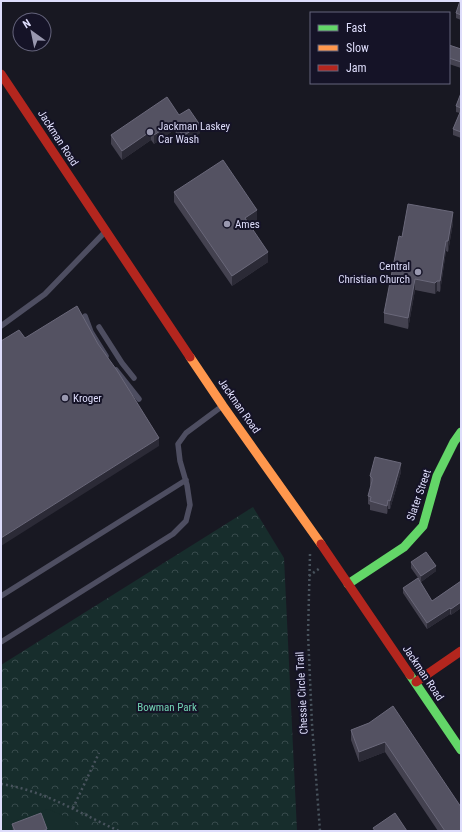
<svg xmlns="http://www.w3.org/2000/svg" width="462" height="832" font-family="'Roboto Condensed',sans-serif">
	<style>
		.park { fill: url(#park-crowns) }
		.pitch { fill: #172d2c }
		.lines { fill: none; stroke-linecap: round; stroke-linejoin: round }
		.path { stroke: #48535d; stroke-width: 2.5; stroke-dasharray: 2 3; stroke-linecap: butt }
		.lane { stroke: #4e4e61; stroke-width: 5.5 }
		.fast { stroke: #63d668; stroke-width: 9 }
		.slow { stroke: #ff974d; stroke-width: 9 }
		.jam { stroke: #b3261e; stroke-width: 9 }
		.wall { fill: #444250 }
		.shaded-wall { fill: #2b2a36 }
		.building { fill: #545262; stroke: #6a687a }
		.poi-dot { fill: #9998af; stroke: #151327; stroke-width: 1.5 }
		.labels { text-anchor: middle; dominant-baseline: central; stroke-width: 4; stroke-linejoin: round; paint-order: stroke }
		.poi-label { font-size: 11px; fill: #deddfb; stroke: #151327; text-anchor: start }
		.street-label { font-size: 11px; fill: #deddfb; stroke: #151327 }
		.park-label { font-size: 11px; fill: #72d2b3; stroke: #151327 }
	</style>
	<defs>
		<pattern id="park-crowns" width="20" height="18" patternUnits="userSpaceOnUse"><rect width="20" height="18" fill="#172d2c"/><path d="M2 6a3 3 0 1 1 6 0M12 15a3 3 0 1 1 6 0" fill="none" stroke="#384b4c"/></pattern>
	</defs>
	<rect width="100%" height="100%" fill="#181822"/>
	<path class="park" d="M 253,507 L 284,558 L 297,831 L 1,831 L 1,665 Z"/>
	<path class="pitch" d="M 48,809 L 75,821 L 76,831 L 8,831 L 12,822 Z"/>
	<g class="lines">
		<path class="path" d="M 310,554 L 308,634 L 312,724 L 320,831
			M 309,576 L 320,568
			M 1,784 C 43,790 81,814 119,831
			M 73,808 L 99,753"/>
		<path class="lane" d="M 85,316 L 91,332 L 106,356
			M 1,326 L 45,294 L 104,233
			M 99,327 L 122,363 L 134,378
			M 116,370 L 139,399
			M 1,596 L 186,480
			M 1,642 L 173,534 L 186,521 L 190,505 L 187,485 L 180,461 L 178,444 L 186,433 L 221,407"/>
		<path class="fast" d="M 348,584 L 404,547 L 423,526 L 437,476 L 454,442 L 461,432
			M 410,675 L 461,750"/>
		<path class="slow" d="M 190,357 L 223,406 L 321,544"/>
		<path class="jam" d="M 1,74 L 190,357
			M 321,544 L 410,675
			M 416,682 L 461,651"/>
	</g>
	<path class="wall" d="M 461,1 L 461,20 L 456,18 L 456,13 Z
		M 449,45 L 461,49 L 461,68 L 449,64 Z
		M 461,93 L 461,138 L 453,135 L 453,129 L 460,113 L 456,112 L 456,106 Z
		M 179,115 L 200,133 L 183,144 L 174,130 L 154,144 L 151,140 L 122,160 L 111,144 L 111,135 Z
		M 174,192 L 257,220 L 250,225 L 268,262 L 232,286 L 174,202 Z
		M 453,223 L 448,252 L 446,251 L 440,292 L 437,291 L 435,294 L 415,290 L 408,329 L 384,323 L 384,313 Z
		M 401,472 L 390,509 L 388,509 L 387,514 L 370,510 L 370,505 L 368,504 L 368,496 L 371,485 L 370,485 L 370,476 Z
		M 411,562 L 436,571 L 421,582 L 411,568 Z
		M 461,581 L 461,608 L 451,615 L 450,614 L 427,629 L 403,593 L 403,588 L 432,601 Z
		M 369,723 L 461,831 L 438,831 L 385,752 L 359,762 L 351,740 L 351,730 Z
		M 12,824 L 47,831 L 13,831 Z"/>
	<path class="shaded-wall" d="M 174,122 L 174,130 L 154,144 L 154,135 Z
		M 200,125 L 200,133 L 183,144 L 183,136 Z
		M 151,131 L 151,140 L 122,160 L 122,151 Z
		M 257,210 L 257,220 L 245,227 L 245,218 Z
		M 453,212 L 453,223 L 448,252 L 448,241 Z
		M 446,241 L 446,251 L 440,292 L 440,281 Z
		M 268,252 L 268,262 L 232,286 L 232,276 Z
		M 415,279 L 415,290 L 408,329 L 408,318 Z
		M 437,281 L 437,291 L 435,294 L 435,283 Z
		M 159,438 L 159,446 L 1,546 L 1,538 Z
		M 401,463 L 401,472 L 390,509 L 390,501 Z
		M 388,500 L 388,509 L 387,514 L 387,506 Z
		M 436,566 L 436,571 L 421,582 L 421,576 Z
		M 461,602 L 461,608 L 451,615 L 451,609 Z
		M 450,608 L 450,614 L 427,629 L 427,623 Z
		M 385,742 L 385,752 L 359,762 L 359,752 Z"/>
	<path class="building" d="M 460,1 L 461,1 L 461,15 L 456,13 Z
		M 449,45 L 461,49 L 461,62 L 449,58 Z
		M 461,93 L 461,108 L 456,106 Z
		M 167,97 L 179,115 L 189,109 L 200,125 L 183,136 L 174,122 L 154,135 L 151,131 L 122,151 L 111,135 Z
		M 461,110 L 461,132 L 453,129 Z
		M 223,160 L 257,210 L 245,218 L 268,252 L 232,276 L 174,192 Z
		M 408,204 L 453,212 L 448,241 L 446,241 L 440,281 L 437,281 L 435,283 L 415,279 L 408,318 L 384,313 L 399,236 L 402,237 Z
		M 77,306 L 98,344 L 116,369 L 159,438 L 1,538 L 1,341 L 19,330 L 25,338 Z
		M 375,457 L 401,463 L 390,501 L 388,500 L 387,506 L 370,501 L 371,497 L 368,496 L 372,481 L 372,478 L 370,476 Z
		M 426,552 L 436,566 L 421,576 L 411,562 Z
		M 418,578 L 432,601 L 461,581 L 461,602 L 451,609 L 450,608 L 427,623 L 403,588 Z
		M 393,706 L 461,807 L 461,831 L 445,831 L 385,742 L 359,752 L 351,730 L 369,723 Z
		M 41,813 L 47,829 L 43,831 L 15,831 L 12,824 Z
		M 395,813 L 407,831 L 375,831 L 373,828 Z"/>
	<g class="poi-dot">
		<circle cx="150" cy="132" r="4"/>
		<circle cx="227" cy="224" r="4"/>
		<circle cx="418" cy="272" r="4"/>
		<circle cx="65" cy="398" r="4"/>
	</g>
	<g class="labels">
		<g class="poi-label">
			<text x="158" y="126">Jackman Laskey<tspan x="158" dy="13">Car Wash</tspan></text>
			<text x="235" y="224">Ames</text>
			<text x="410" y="266" text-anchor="end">Central<tspan x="410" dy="13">Christian Church</tspan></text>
			<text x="73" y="398">Kroger</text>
		</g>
		<g class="street-label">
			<text transform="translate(58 138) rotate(57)">Jackman Road</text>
			<text transform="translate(239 406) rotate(55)">Jackman Road</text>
			<text transform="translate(419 495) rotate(-71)">Slater Street</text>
			<text transform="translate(423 673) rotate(56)">Jackman Road</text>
			<text transform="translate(302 693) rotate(-93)">Chessie Circle Trail</text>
		</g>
		<g class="park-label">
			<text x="167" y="707">Bowman Park</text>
		</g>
	</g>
	<rect width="462" height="832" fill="none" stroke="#deddfb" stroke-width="4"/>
	<rect x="310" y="12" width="140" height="72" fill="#151327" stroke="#65647c"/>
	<rect x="318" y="25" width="20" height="6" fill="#63d668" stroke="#65647c"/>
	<text x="346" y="32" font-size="12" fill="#deddfb">Fast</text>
	<rect x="318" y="45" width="20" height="6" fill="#ff974d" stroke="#65647c"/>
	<text x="346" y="52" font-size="12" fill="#deddfb">Slow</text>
	<rect x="318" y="65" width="20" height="6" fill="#b3261e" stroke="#65647c"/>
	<text x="346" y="72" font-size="12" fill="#deddfb">Jam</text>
	<g transform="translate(32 32) rotate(327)"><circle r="19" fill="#151327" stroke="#65647c"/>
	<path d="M0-3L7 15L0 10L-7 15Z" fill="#9998af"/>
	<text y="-6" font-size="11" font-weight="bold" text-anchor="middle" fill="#deddfb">N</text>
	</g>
</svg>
